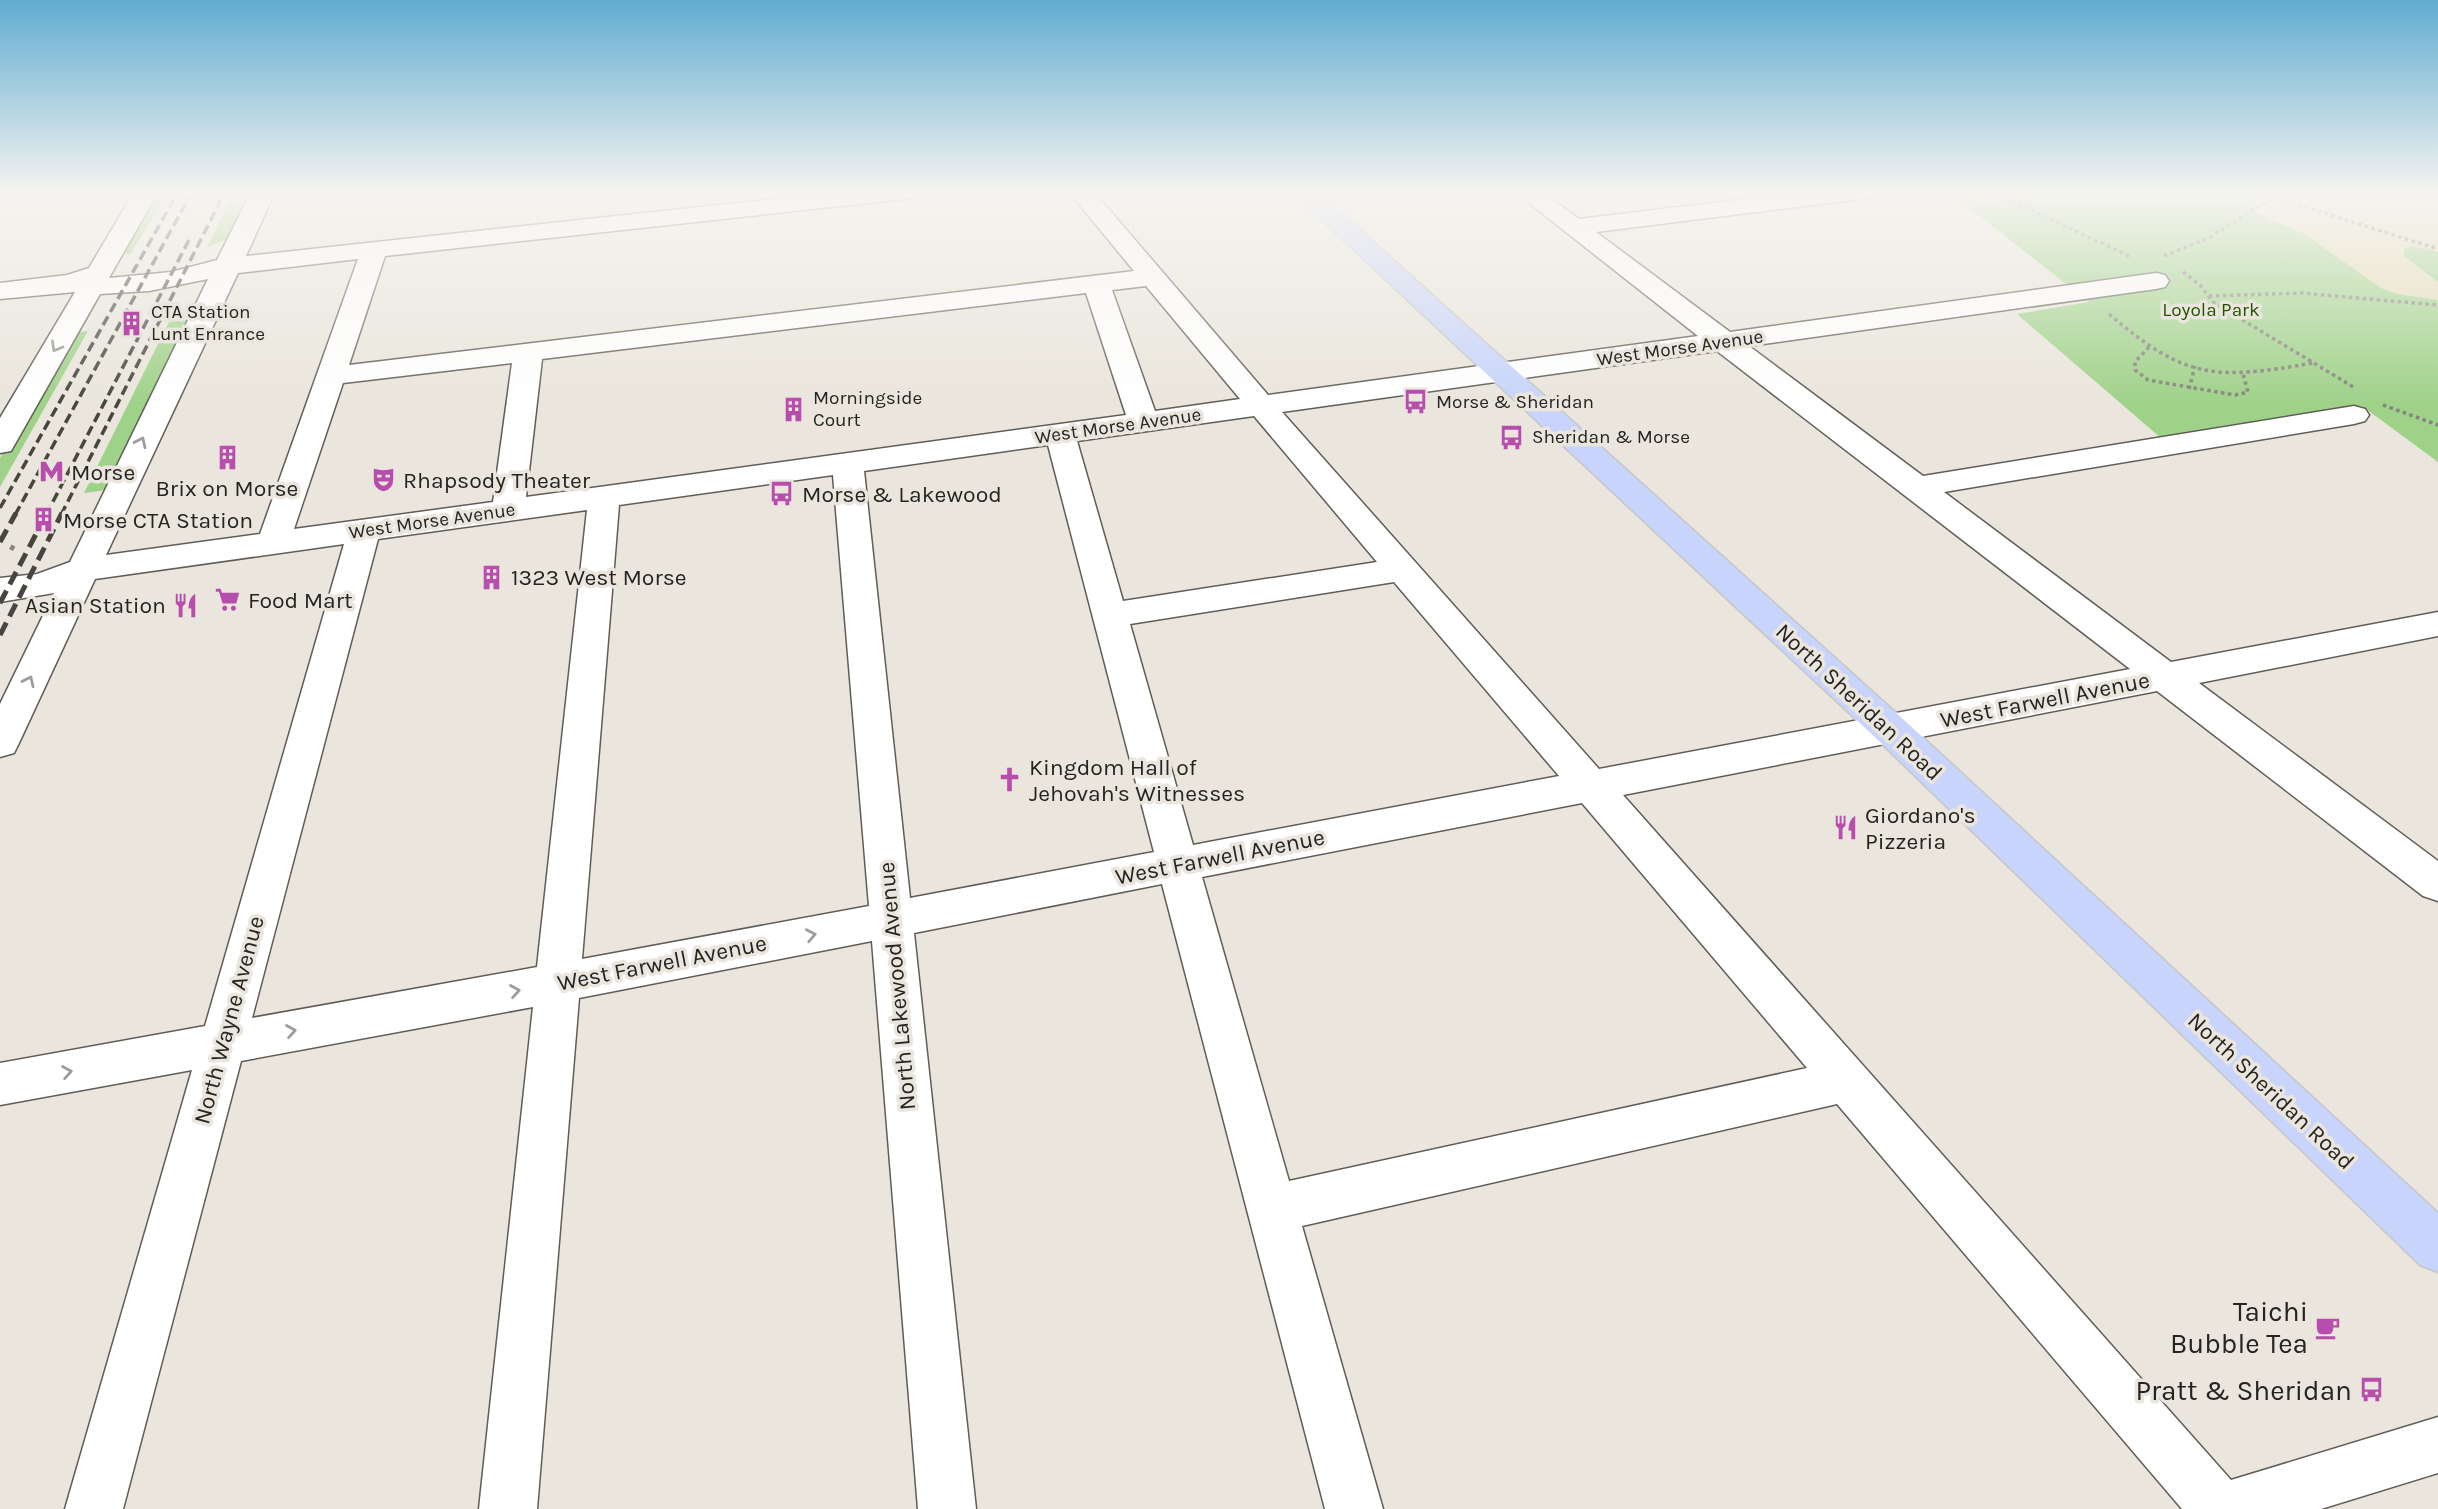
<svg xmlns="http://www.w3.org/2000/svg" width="2438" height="1509" font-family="Karla,sans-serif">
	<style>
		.green { fill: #9fd289 }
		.sand { fill: #e6ddb8 }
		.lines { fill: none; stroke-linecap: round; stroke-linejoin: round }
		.minor-casing { stroke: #615d56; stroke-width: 3 }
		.major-casing { stroke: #c6c6c5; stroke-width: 3 }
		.path-far1 { stroke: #86847d; stroke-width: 3.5; stroke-dasharray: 3.5 3.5; stroke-linecap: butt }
		.path { stroke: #86847d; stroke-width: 4.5; stroke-dasharray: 5 5; stroke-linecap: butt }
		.minor { fill: #fff; fill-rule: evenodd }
		.major { fill: #c8d4fb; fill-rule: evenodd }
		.rail-far1 { stroke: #474540; stroke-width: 3.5; stroke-dasharray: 10 5; stroke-linecap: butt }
		.rail { stroke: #474540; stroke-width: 5; stroke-dasharray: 14 7; stroke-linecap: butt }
		.oneway { stroke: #9d9c9b }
		.labels { text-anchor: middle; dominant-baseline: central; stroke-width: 7; stroke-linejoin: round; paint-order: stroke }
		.far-park-label { font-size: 19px; fill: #245400; stroke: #eae6dd }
		.far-poi-label { font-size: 19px; fill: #252420; stroke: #eae6dd; text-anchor: start }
		.far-street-label { font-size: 19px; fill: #252420; stroke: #eae6dd }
		.poi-label { font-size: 23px; fill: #252420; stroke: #eae6dd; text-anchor: start }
		.street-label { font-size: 23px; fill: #252420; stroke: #eae6dd }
		.near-poi-label { font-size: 28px; fill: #252420; stroke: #eae6dd; text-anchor: end }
	</style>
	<rect width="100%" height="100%" fill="#eae6dd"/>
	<path class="green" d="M 154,192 L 169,192 L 130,255 L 119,251 Z
		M 235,192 L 252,192 L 229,239 L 207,247 Z
		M 1949,192 L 2438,192 L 2438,462 L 2362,406 L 2161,438 L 2017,314 L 2089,302 Z
		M 187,320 L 107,490 L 84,493 L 169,322 Z
		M 88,331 L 0,487 L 0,458 L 73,333 Z"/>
	<path class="sand" d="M 2245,192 L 2438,192 L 2438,252 L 2411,246 L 2404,249 L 2404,256 L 2438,282 L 2438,300 L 2397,294 L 2381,288 L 2304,234 L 2250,210 L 2257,203 L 2254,196 Z"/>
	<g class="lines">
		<defs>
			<path id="minor" d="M 134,192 L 158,192 L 109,278 L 171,272 L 217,260 L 251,192 L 275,192 L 246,256 L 839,192 L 916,192 L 913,197 L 904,199 L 385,256 L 349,365 L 1134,271 L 1069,192 L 1094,192 L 1268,395 L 1698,336 L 1515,192 L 1542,192 L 1579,219 L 1803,192 L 1873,192 L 1870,197 L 1861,199 L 1596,232 L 1730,332 L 2156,273 L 2165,275 L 2169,281 L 2165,287 L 2156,289 L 1749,346 L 1923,476 L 2354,406 L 2365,409 L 2369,415 L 2365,421 L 2354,424 L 1944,492 L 2171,662 L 2438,612 L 2438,636 L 2199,683 L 2438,861 L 2438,901 L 2423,896 L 2157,691 L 1623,795 L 2231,1480 L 2438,1417 L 2438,1473 L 2321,1509 L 2182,1509 L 1837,1104 L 1302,1226 L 1383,1509 L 1325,1509 L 1162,884 L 914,933 L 976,1509 L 918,1509 L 872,941 L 579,998 L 537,1509 L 479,1509 L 533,1007 L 241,1061 L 123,1509 L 65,1509 L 192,1070 L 0,1105 L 0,1063 L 205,1026 L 344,544 L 95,579 L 19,743 L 14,753 L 0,757 L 0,704 L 54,593 L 0,602 L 0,578 L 37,574 L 70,562 L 208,279 L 149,291 L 100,294 L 15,444 L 11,451 L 0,453 L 0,418 L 75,292 L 0,299 L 0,283 L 67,275 L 89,268 ZM 358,259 L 260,534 L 106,555 L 238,273 ZM 1146,286 L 1240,399 L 1155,411 L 1112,290 ZM 1086,293 L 1126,415 L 526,497 L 542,359 ZM 1717,351 L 2130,669 L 1599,769 L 1282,412 ZM 512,363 L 493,502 L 294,529 L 343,383 ZM 1254,416 L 1377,562 L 1123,601 L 1077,441 ZM 1048,445 L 1154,852 L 910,898 L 864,471 ZM 833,475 L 869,906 L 582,959 L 619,505 ZM 587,510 L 537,967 L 252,1018 L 378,539 ZM 1394,582 L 1559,776 L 1193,845 L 1130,624 ZM 1582,803 L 1807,1068 L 1289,1181 L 1202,877 Z"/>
			<path id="major" d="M 1292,192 L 1318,192 L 1904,720 L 2438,1213 L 2438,1272 L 2420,1265 L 1878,740 Z"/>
		</defs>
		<use href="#minor" class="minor-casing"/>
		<use href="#major" class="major-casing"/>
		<path class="path-far1" d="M 1993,192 L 2131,257
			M 2258,192 L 2438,249
			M 2164,256 L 2208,238 L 2273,198
			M 2183,272 L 2200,285 L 2213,302 L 2355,388
			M 2209,296 L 2301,293 L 2438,305
			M 2109,314 C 2186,380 2215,380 2313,363
			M 134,320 L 140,308
			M 2149,347 L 2135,362 L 2135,370 L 2148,380 L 2235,395 L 2248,392 L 2243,374
			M 2189,389 L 2195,366
			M 2383,405 L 2438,425"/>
		<path class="path" d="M 11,550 L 15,543"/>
		<use href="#minor" class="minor"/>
		<use href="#major" class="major"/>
		<path class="rail-far1" d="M 0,508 L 178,192
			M 15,515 L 192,192
			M 46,515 L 190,238
			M 61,515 L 225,192"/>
		<path class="rail" d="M 0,542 L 16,513
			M 0,603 L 47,513
			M 0,635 L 62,513"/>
	</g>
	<defs><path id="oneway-chevron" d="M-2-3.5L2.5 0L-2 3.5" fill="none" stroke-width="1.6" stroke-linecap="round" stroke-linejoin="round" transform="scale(1.75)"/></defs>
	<g class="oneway">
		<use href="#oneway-chevron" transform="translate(56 347) rotate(120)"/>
		<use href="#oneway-chevron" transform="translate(141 442) rotate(-65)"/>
		<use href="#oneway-chevron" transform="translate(29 681) rotate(-65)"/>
		<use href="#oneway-chevron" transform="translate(811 935) rotate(-11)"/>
		<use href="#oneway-chevron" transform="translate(515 991) rotate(-10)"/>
		<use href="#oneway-chevron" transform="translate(291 1031) rotate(-10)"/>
		<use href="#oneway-chevron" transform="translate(67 1072) rotate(-10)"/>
	</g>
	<linearGradient id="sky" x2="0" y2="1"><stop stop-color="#61acd1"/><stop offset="0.48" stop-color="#f6f4f0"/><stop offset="1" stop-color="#f6f4f0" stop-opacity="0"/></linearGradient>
	<rect width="2438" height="403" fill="url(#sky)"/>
	<defs>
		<symbol id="building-bare" viewBox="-9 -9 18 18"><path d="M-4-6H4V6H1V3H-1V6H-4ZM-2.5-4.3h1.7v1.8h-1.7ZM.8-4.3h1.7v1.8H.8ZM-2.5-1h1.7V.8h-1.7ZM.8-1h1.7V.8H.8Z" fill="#b84dad" stroke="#eae6dd" stroke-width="2.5" paint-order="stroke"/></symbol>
		<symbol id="bus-bare" viewBox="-9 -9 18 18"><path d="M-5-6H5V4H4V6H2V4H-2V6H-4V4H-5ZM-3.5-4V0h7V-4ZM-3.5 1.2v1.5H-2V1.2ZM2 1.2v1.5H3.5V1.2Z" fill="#b84dad" stroke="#eae6dd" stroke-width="2.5" paint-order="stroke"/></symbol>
		<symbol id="metro-bare" viewBox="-9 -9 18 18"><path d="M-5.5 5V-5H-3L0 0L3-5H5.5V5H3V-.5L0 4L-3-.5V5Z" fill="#b84dad" stroke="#eae6dd" stroke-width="2.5" paint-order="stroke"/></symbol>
		<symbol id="theatre-bare" viewBox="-9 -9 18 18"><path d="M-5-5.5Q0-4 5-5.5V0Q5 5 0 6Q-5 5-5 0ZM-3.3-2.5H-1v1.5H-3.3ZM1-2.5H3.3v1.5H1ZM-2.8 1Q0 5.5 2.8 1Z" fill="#b84dad" stroke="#eae6dd" stroke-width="2.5" paint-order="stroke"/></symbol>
		<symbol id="supermarket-bare" viewBox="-9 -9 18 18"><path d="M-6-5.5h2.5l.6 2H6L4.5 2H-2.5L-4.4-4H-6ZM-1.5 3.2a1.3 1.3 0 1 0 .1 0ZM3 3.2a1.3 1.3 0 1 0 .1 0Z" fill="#b84dad" stroke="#eae6dd" stroke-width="2.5" paint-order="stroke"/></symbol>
		<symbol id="restaurant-bare" viewBox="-9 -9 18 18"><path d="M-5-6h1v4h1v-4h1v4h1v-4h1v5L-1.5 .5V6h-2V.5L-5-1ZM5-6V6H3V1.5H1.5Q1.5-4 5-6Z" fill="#b84dad" stroke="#eae6dd" stroke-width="2.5" paint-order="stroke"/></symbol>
		<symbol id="church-bare" viewBox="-9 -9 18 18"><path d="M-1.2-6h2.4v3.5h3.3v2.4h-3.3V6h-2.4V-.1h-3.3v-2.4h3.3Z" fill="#b84dad" stroke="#eae6dd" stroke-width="2.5" paint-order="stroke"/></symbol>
		<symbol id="cafe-bare" viewBox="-9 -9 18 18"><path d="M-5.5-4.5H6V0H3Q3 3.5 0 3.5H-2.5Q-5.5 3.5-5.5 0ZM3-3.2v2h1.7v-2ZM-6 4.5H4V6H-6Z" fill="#b84dad" stroke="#eae6dd" stroke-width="2.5" paint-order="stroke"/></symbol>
	</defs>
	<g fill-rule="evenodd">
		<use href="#building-bare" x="114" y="306" width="35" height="35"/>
		<use href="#bus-bare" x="1398" y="384" width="35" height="35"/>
		<use href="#building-bare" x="776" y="392" width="35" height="35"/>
		<use href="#bus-bare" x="1494" y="420" width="35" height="35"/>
		<use href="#building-bare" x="210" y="440" width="35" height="35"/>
		<use href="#metro-bare" x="34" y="454" width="35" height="35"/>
		<use href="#theatre-bare" x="366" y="462" width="35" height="35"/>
		<use href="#bus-bare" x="764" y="476" width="35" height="35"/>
		<use href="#building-bare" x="26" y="502" width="35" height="35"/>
		<use href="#building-bare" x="474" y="560" width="35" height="35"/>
		<use href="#supermarket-bare" x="210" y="582" width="35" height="35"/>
		<use href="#restaurant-bare" x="168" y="588" width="35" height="35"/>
		<use href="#church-bare" x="992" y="762" width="35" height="35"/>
		<use href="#restaurant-bare" x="1828" y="810" width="35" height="35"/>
		<use href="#cafe-bare" x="2310" y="1310" width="35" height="35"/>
		<use href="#bus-bare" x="2354" y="1372" width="35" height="35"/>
	</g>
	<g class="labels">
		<g class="far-park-label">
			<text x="2211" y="310">Loyola Park</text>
		</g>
		<g class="far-poi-label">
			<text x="151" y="312">CTA Station<tspan x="151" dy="22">Lunt Enrance</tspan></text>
			<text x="813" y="398">Morningside<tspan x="813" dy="22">Court</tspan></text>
			<text x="1436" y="402">Morse &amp; Sheridan</text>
			<text x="1532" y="437">Sheridan &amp; Morse</text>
		</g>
		<g class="far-street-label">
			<text transform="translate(1680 348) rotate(-8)">West Morse Avenue</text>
			<text transform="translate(1118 426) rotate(-8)">West Morse Avenue</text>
			<text transform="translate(432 521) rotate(-8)">West Morse Avenue</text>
		</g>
		<g class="poi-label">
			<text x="71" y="472">Morse</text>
			<text x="403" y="480">Rhapsody Theater</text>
			<text x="227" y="488" text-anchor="middle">Brix on Morse</text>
			<text x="802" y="494">Morse &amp; Lakewood</text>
			<text x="63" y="520">Morse CTA Station</text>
			<text x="511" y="577">1323 West Morse</text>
			<text x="248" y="600">Food Mart</text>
			<text x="166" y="605" text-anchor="end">Asian Station</text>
			<text x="1029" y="767">Kingdom Hall of<tspan x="1029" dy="26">Jehovah's Witnesses</tspan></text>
			<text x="1865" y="815">Giordano's<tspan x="1865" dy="26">Pizzeria</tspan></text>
		</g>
		<g class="street-label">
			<text transform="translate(2045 700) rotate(-11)">West Farwell Avenue</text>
			<text transform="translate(1859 702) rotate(43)">North Sheridan Road</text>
			<text transform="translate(1220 857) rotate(-11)">West Farwell Avenue</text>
			<text transform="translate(662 963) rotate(-11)">West Farwell Avenue</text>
			<text transform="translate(897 986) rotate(-95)">North Lakewood Avenue</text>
			<text transform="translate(229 1020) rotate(-75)">North Wayne Avenue</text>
			<text transform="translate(2271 1091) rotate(43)">North Sheridan Road</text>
		</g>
		<g class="near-poi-label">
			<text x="2308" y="1311">Taichi<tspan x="2308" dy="32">Bubble Tea</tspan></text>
			<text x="2352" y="1390">Pratt &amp; Sheridan</text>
		</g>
	</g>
</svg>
